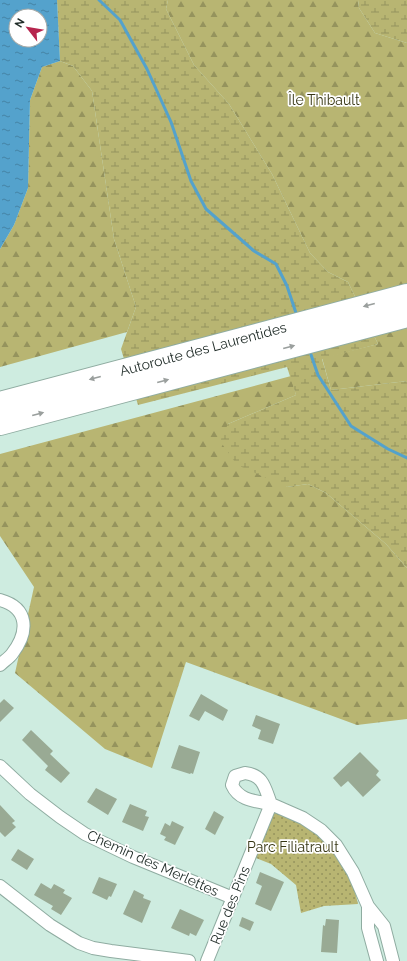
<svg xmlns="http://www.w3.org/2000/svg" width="407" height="961" font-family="Raleway,sans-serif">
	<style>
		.forest { fill: url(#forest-firs) }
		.wetland { fill: url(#wetland-marsh) }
		.park { fill: url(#park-dots) }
		.water { fill: url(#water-ripples); fill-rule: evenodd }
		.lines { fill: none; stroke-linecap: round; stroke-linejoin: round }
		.stream { stroke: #54a2cc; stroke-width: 3 }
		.building { fill: #99aa94 }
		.minor-casing { stroke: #8faca1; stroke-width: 14 }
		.motorway-casing { stroke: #8faca1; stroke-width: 24 }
		.minor { stroke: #fff; stroke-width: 12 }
		.motorway { stroke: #fff; stroke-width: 22 }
		.oneway { fill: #9a9f9d }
		.labels { text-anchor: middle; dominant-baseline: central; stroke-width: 3.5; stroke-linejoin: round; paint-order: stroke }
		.park-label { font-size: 14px; fill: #373614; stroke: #fff }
		.street-label { font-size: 14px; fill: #1e2a26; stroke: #fff }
	</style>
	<defs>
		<pattern id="forest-firs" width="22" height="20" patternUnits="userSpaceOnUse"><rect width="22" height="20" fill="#b8b572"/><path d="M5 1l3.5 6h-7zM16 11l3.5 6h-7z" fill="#95935d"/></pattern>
		<pattern id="wetland-marsh" width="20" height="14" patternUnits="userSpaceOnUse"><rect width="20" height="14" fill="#b8b572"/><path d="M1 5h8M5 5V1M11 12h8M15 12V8" fill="none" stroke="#95935d"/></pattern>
		<pattern id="park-dots" width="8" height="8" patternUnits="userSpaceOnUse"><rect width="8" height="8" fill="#b8b572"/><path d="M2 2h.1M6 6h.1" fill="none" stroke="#95935d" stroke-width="1.8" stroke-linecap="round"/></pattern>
		<pattern id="water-ripples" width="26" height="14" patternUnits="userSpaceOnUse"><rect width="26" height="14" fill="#54a2cc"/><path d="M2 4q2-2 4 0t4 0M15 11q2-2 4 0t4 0" fill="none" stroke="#4584a5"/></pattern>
	</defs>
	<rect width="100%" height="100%" fill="#ceece0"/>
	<path class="forest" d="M 168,0 L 358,0 L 359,8 L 375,33 L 407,43 L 407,381 L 331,390 L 322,358 L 378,344 L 348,282 L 328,272 L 310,253 L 272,174 L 229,104 L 194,65 L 166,9 Z
		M 60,61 L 73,66 L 92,91 L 114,239 L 136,307 L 127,332 L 0,367 L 0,249 L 14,225 L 28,188 L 30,100 L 42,67 Z
		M 291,376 L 296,395 L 228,424 L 287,487 L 308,484 L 326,493 L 386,544 L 407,568 L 407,719 L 357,725 L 186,662 L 152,768 L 105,749 L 15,673 L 34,587 L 0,536 L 0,454 Z"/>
	<path class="wetland" d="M 57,0 L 168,0 L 166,9 L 194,65 L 229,104 L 272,174 L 310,253 L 328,272 L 348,282 L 378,344 L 322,359 L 331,390 L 407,381 L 407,568 L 386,544 L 326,493 L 308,484 L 287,487 L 237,465 L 220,441 L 228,424 L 296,395 L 287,367 L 138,405 L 121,349 L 136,307 L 114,239 L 92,91 L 73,66 L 60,61 Z
		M 358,0 L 407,0 L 407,43 L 375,33 L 359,8 Z"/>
	<path class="park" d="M 272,806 L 310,826 L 350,871 L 358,904 L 324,906 L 301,913 L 296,885 L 271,864 L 256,858 Z"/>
	<path class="water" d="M 0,0 L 57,0 L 60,61 L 42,67 L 30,100 L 28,188 L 14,225 L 0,249 ZM 16,16 L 40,16 L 40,40 L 16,40 Z"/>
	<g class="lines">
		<path class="stream" d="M 99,0 L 120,20 L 147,69 L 171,122 L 191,181 L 206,209 L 254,251 L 276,264 L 287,286 L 297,316
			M 309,349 L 318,375 L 351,426 L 388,449 L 407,458"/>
	</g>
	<path class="building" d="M 201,694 L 228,710 L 223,721 L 205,711 L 199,721 L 189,716 Z
		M 4,699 L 14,708 L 0,722 L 0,703 Z
		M 256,715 L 280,724 L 273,744 L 258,739 L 261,730 L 252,726 Z
		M 31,730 L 53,751 L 50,754 L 70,773 L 61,783 L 45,770 L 48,766 L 22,740 Z
		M 179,745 L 200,752 L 193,774 L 191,773 L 190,774 L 171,768 Z
		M 360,752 L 379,771 L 376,775 L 381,780 L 363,797 L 348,781 L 341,787 L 333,778 Z
		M 96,788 L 117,799 L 108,815 L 87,802 Z
		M 130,804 L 147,811 L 145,816 L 149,817 L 143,831 L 122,822 Z
		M 0,805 L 15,821 L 12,823 L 16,827 L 5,837 L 0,832 Z
		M 214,811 L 224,817 L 215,835 L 205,829 Z
		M 172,821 L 184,827 L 175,845 L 164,840 L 166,837 L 160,834 L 165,823 L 170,826 Z
		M 18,849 L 34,859 L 27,870 L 11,860 Z
		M 260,872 L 284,882 L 271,911 L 255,904 L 262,886 L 256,883 Z
		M 99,877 L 117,884 L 111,897 L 109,896 L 107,900 L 92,893 Z
		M 41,883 L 51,889 L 54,884 L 65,890 L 63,893 L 72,898 L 61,915 L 51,909 L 53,906 L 34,895 Z
		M 134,890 L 144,895 L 143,898 L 151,901 L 142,923 L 123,914 Z
		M 180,909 L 204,920 L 196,936 L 190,933 L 189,936 L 171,928 Z
		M 242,917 L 254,922 L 250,931 L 239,926 Z
		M 326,919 L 339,920 L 337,953 L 321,952 L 323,925 L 325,926 Z"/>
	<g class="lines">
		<defs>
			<path id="minor" d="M 0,600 C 29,608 29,632 12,654 C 9,658 4,661 0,665
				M 0,766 L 30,794 L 60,817 L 85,834 L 133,857 L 233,898
				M 245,773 C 264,775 265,789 271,804 C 256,801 239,801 232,785 L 235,776 Z
				M 0,886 L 50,925 L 79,943 L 93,948 L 111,951 L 189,961
				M 368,906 L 368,928 L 377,961
				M 207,961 L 271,804 L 303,818 L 321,830 L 336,845 L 353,872 L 368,906 L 384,926 L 393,961"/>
			<path id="motorway" d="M 0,403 L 407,295
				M 0,424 L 407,316"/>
		</defs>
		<use href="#minor" class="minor-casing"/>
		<use href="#motorway" class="motorway-casing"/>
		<use href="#minor" class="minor"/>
		<use href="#motorway" class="motorway"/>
	</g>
	<defs><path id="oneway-solid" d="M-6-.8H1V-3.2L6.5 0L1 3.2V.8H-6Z"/></defs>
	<g class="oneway">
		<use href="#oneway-solid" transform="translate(369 305) rotate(165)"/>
		<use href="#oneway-solid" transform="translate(289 347) rotate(-15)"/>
		<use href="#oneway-solid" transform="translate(95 378) rotate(165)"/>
		<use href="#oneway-solid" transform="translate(163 381) rotate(-15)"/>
		<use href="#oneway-solid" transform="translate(38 414) rotate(-15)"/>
	</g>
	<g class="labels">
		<g class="park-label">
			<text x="324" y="100">Île Thibault</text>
			<text x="293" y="847">Parc Filiatrault</text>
		</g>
		<g class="street-label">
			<text transform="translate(203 349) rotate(-15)">Autoroute des Laurentides</text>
			<text transform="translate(153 863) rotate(24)">Chemin des Merlettes</text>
			<text transform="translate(230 905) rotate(-68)">Rue des Pins</text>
		</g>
	</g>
	<g transform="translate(28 28) rotate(301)"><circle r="19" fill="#ffffff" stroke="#a5aaa8"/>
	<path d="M0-3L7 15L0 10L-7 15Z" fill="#b6254e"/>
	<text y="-6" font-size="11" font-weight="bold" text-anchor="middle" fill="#1e2a26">N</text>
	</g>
</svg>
